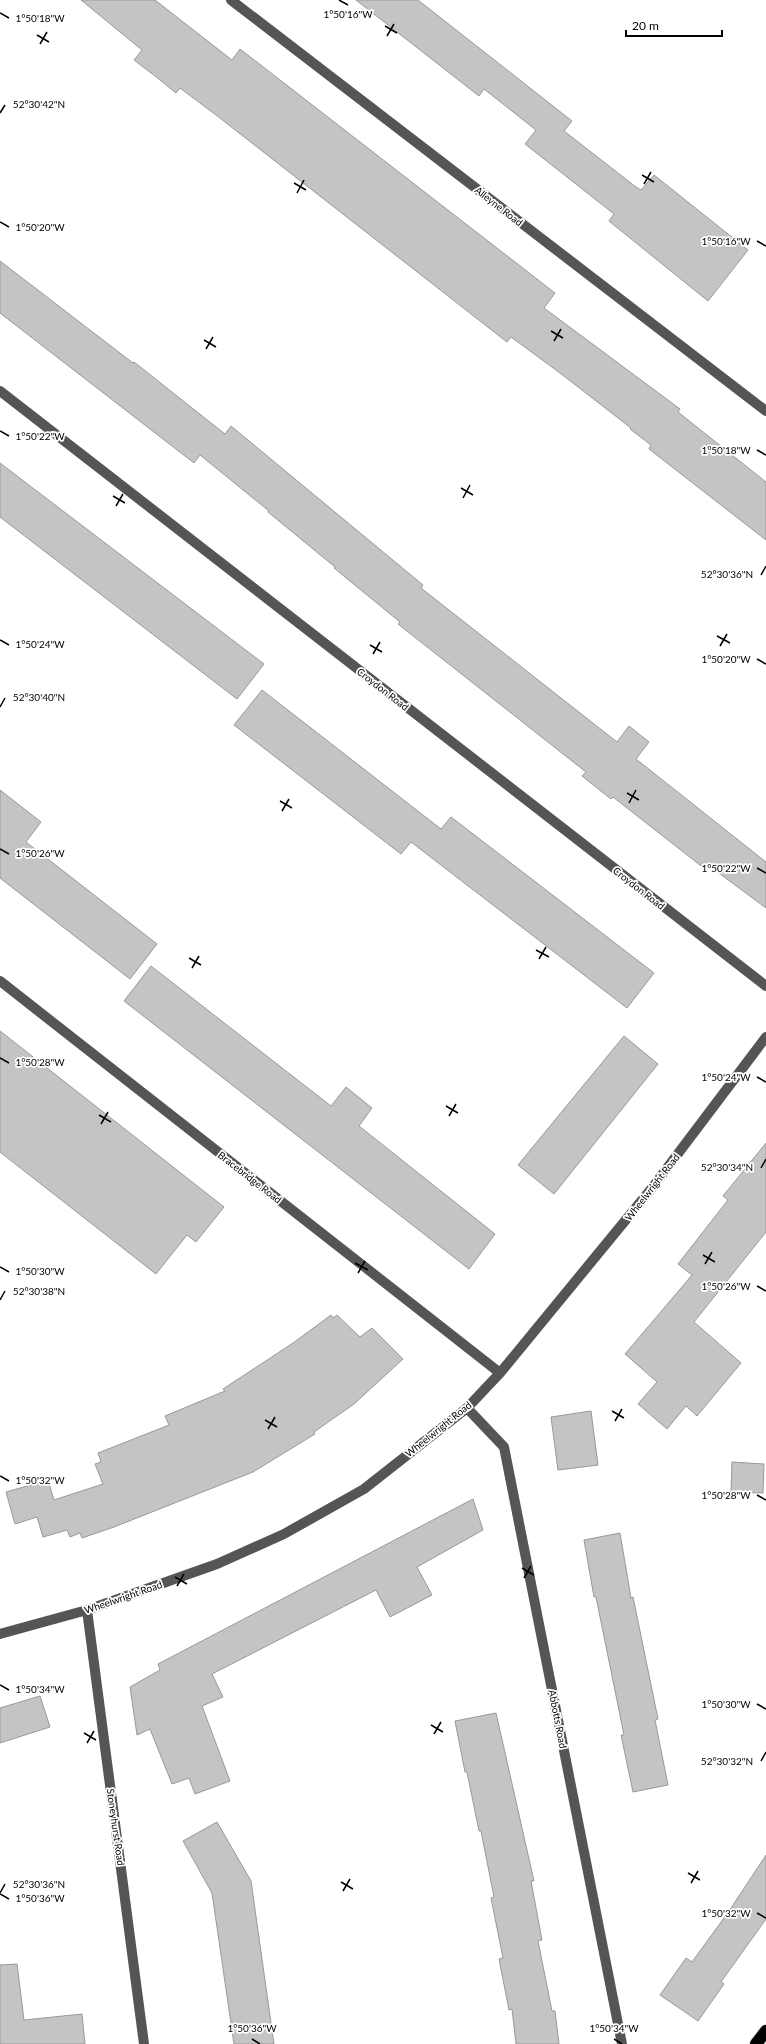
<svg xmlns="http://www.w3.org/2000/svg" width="766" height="2044" font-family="Lato,sans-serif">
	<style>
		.building { fill: #c4c4c4; stroke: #999 }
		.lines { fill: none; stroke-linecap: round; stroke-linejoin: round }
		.highway-casing { stroke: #dbdbdb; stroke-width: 14 }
		.minor { stroke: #555; stroke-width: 10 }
		.highway { stroke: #000; stroke-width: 12 }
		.ticks { fill: none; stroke: #000; stroke-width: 1.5 }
		.labels { text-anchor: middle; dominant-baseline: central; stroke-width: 3.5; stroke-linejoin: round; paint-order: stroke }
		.street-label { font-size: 10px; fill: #000; stroke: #fff }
		.ticks-label { font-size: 10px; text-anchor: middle; fill: #000; stroke: #fff; stroke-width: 3.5; stroke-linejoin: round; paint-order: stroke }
	</style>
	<rect width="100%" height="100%" fill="#fff"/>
	<path class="building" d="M 81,0 L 155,0 L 232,60 L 240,49 L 555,293 L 544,308 L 680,409 L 678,412 L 766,482 L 766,540 L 649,449 L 651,445 L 630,429 L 631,428 L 560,373 L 511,337 L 507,342 L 216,115 L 180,88 L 176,93 L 155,76 L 134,60 L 142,50 Z
		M 356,0 L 418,0 L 572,121 L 564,131 L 636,187 L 641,190 L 654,175 L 748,250 L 708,301 L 609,221 L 614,214 L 525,144 L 536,130 L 484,89 L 479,96 Z
		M 0,261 L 133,363 L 134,362 L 225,434 L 231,426 L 423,585 L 421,588 L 617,742 L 629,726 L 649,742 L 636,759 L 766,862 L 766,908 L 708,865 L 705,869 L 613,797 L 611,799 L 582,776 L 586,772 L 398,624 L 400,622 L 334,568 L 335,567 L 268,512 L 269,511 L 200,455 L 194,463 L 0,313 Z
		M 0,463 L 264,664 L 237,699 L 0,517 Z
		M 262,690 L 441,829 L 451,817 L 654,973 L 627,1008 L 411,842 L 401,854 L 234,725 Z
		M 0,790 L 41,822 L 26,842 L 157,944 L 130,979 L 0,878 Z
		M 151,966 L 331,1106 L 346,1087 L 372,1108 L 359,1126 L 495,1234 L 469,1269 L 124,1001 Z
		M 0,1031 L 224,1207 L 196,1242 L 187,1235 L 156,1274 L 0,1152 Z
		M 624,1036 L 658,1064 L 554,1194 L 518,1165 Z
		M 766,1143 L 766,1232 L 694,1322 L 741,1363 L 697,1416 L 686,1406 L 667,1429 L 638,1404 L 657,1382 L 625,1354 L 692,1275 L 678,1264 L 728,1200 L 723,1196 Z
		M 331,1315 L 333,1318 L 337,1315 L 360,1337 L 372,1328 L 403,1359 L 354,1404 L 314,1432 L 315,1434 L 253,1472 L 114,1527 L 82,1538 L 80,1533 L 70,1537 L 67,1530 L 43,1537 L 37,1517 L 15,1524 L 6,1492 L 48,1480 L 54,1500 L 103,1484 L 95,1464 L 101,1462 L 98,1453 L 169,1425 L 165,1416 L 225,1391 L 223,1389 L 293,1343 Z
		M 591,1411 L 598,1465 L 558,1470 L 551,1417 Z
		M 732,1462 L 764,1464 L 763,1493 L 731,1492 Z
		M 473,1499 L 483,1530 L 417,1567 L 432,1595 L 390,1617 L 376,1590 L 212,1674 L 223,1697 L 202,1706 L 230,1781 L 195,1794 L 189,1778 L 172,1784 L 150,1729 L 137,1735 L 130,1687 L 160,1670 L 158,1664 Z
		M 620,1533 L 631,1598 L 633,1597 L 658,1719 L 655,1720 L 668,1785 L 633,1792 L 621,1735 L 624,1735 L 596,1597 L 594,1597 L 584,1540 Z
		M 40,1696 L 50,1727 L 0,1743 L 0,1708 Z
		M 496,1713 L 534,1881 L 531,1881 L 542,1940 L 538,1941 L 552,2011 L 555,2011 L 559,2044 L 516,2044 L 512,2009 L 509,2010 L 499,1959 L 503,1958 L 491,1898 L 494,1897 L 481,1831 L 479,1831 L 467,1772 L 465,1772 L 455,1721 Z
		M 217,1822 L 251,1881 L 274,2044 L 234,2044 L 212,1893 L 183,1841 Z
		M 766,1855 L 766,1919 L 721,1982 L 724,1984 L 698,2021 L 660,1995 L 686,1958 L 692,1962 L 729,1911 Z
		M 17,1964 L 24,2020 L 82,2014 L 85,2044 L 0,2044 L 0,1965 Z"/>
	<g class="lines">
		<defs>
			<path id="highway" d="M 756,2044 L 766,2031"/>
		</defs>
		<use href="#highway" class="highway-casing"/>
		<path class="minor" d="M 231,0 L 766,411
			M 0,391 L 766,986
			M 0,981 L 500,1373
			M 467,1408 L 504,1447 L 622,2044
			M 87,1610 L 144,2044
			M 0,1634 L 87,1610 L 217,1564 L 284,1534 L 364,1489 L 467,1408 L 500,1373 L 652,1188 L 766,1037"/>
		<use href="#highway" class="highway"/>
	</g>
	<path class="ticks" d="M 339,0 L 348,5M 0,13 L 9,18M 385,26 L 397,33M 37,35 L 49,42M 387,36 L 394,24M 40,44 L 47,32M 0,113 L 5,105M 642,175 L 654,182M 294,183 L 306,190M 644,184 L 651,172M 297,193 L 304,180M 0,222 L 9,227M 757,241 L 766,246M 551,331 L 563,338M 204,340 L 216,347M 554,341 L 561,329M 206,349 L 213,337M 0,431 L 9,436M 757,450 L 766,455M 461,488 L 473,495M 113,496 L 125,503M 463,498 L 470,485M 116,506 L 123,494M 761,575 L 766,566M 717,636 L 730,643M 0,640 L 9,645M 370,645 L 382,652M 720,646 L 727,634M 373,654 L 380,642M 757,659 L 766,664M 0,707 L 5,698M 627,793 L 639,800M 280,801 L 292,808M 629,803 L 636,790M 282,811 L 289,799M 0,849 L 9,854M 757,868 L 766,873M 536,950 L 549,957M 189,958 L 201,965M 539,959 L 546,947M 192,968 L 199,956M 0,1058 L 9,1063M 757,1077 L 766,1082M 446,1106 L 458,1113M 99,1115 L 111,1122M 449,1116 L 456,1104M 101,1124 L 108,1112M 761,1168 L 766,1159M 703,1255 L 715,1262M 355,1263 L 368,1270M 705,1264 L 712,1252M 0,1267 L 9,1272M 358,1273 L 365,1261M 757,1286 L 766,1291M 0,1300 L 5,1291M 612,1411 L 624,1418M 265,1420 L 277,1427M 615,1421 L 622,1409M 268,1429 L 275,1417M 0,1476 L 9,1481M 757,1495 L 766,1500M 522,1568 L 534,1575M 175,1577 L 187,1584M 524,1578 L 531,1566M 177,1586 L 184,1574M 0,1685 L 9,1690M 757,1704 L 766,1709M 431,1725 L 443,1732M 84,1733 L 96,1740M 434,1734 L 441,1722M 87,1743 L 94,1731M 761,1761 L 766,1752M 688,1873 L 700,1880M 341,1882 L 353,1889M 691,1883 L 698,1871M 343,1891 L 350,1879M 0,1893 L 5,1884M 0,1894 L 9,1899M 757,1913 L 766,1918M 252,2039 L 260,2044M 614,2039 L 622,2044"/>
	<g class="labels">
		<g class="street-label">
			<text transform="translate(499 206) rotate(38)">Alleyne Road</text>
			<text transform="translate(383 689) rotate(38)">Croydon Road</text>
			<text transform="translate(639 888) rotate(38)">Croydon Road</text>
			<text transform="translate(250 1177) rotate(38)">Bracebridge Road</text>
			<text transform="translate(652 1187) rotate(-52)">Wheelwright Road</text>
			<text transform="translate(438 1429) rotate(-39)">Wheelwright Road</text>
			<text transform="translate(123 1597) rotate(-19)">Wheelwright Road</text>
			<text transform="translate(558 1719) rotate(79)">Abbotts Road</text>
			<text transform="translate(116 1827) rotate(82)">Stoneyhurst Road</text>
		</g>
	</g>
	<g class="ticks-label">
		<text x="348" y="18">1°50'16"W</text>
		<text x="40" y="22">1°50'18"W</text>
		<text x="39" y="108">52°30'42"N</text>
		<text x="40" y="231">1°50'20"W</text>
		<text x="726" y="245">1°50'16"W</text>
		<text x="40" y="440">1°50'22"W</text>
		<text x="726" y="454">1°50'18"W</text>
		<text x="727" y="578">52°30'36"N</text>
		<text x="40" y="648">1°50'24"W</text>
		<text x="726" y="663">1°50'20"W</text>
		<text x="39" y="701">52°30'40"N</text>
		<text x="40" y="857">1°50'26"W</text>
		<text x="726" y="872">1°50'22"W</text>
		<text x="40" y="1066">1°50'28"W</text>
		<text x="726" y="1081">1°50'24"W</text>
		<text x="727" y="1171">52°30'34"N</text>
		<text x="40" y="1275">1°50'30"W</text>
		<text x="726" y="1290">1°50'26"W</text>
		<text x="39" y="1295">52°30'38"N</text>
		<text x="40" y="1484">1°50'32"W</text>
		<text x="726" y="1499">1°50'28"W</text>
		<text x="40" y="1693">1°50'34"W</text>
		<text x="726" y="1708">1°50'30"W</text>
		<text x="727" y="1765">52°30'32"N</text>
		<text x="39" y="1888">52°30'36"N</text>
		<text x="40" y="1902">1°50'36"W</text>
		<text x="726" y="1917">1°50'32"W</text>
		<text x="252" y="2032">1°50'36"W</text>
		<text x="614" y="2032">1°50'34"W</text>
	</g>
	<path d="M626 30v6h96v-6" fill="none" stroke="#000000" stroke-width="2"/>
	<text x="632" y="30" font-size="12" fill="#000000" stroke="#ffffff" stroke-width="3" paint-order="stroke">20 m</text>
</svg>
